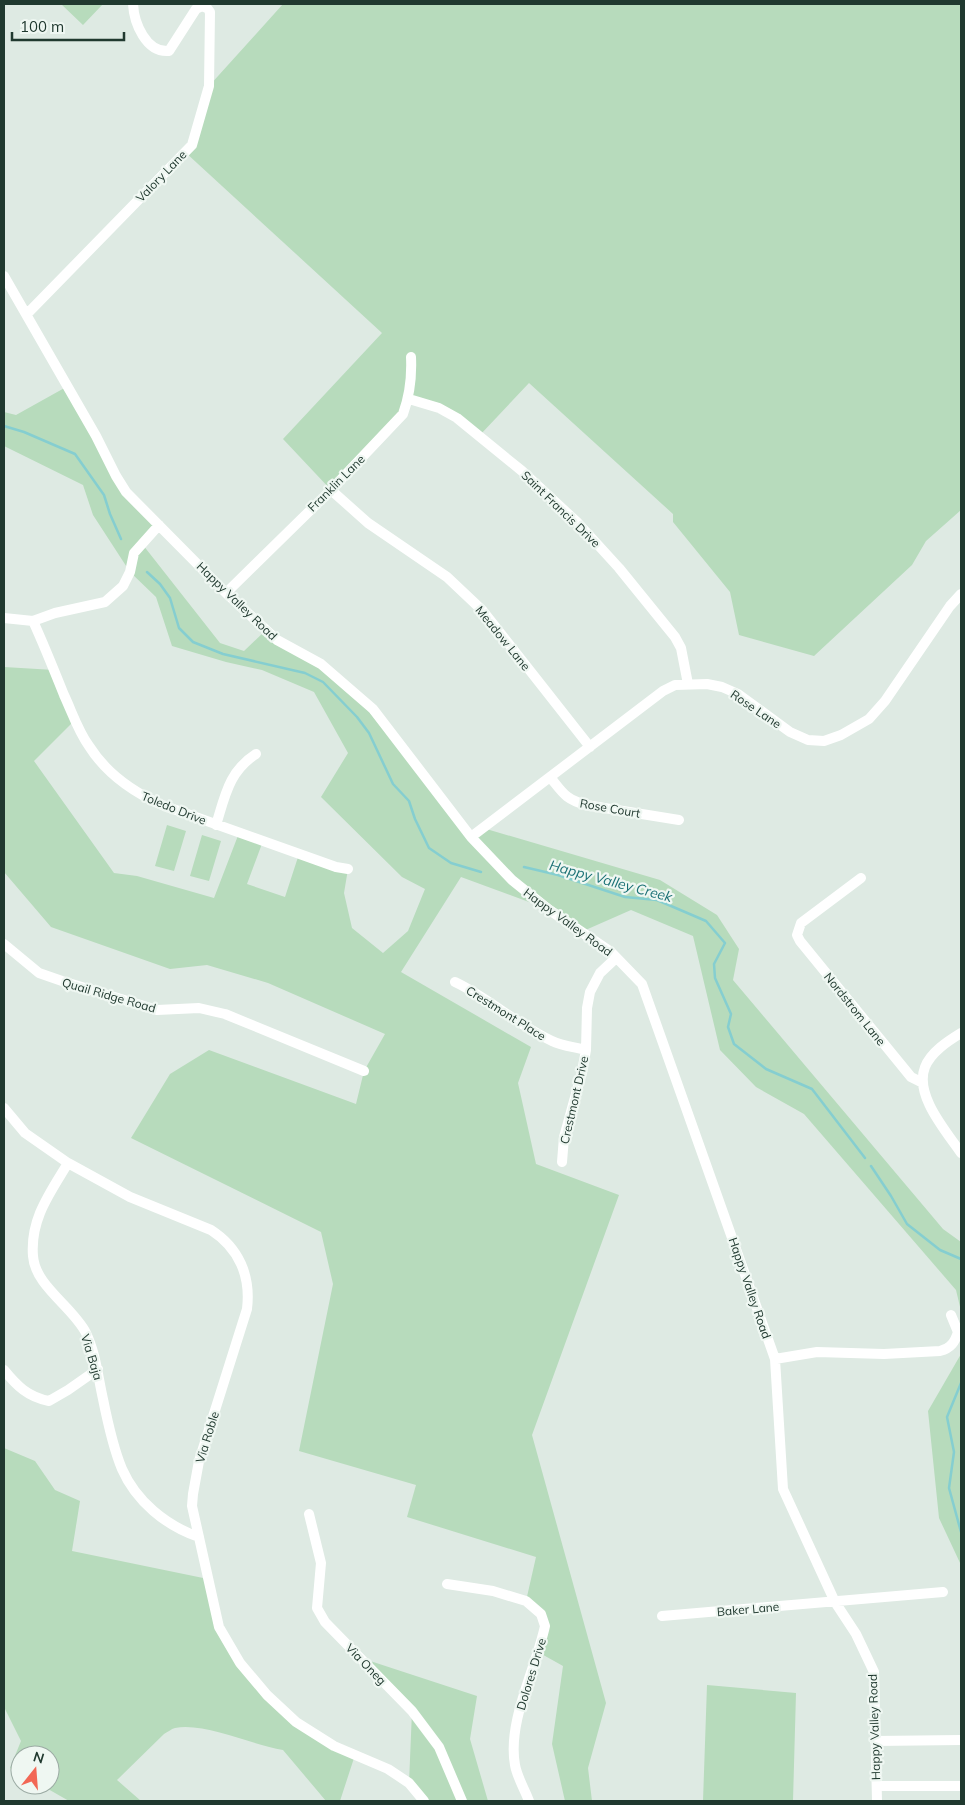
<svg xmlns="http://www.w3.org/2000/svg" width="965" height="1805" font-family="Mulish,sans-serif">
	<style>
		.green { fill: #b7dbbc }
		.lines { fill: none; stroke-linecap: round; stroke-linejoin: round }
		.stream { stroke: #85ced0; stroke-width: 2.5 }
		.minor { stroke: #fff; stroke-width: 10 }
		.labels { text-anchor: middle; dominant-baseline: central; stroke-width: 4.5; stroke-linejoin: round; paint-order: stroke }
		.street-label { font-size: 12px; fill: #20392f; stroke: #eff7f2 }
		.water-label { font-size: 14px; font-style: italic; fill: #1b7175; stroke: #eff7f2 }
	</style>
	<rect width="100%" height="100%" fill="#deeae3"/>
	<path class="green" d="M 61,4 L 103,4 L 83,25 Z
		M 283,4 L 961,4 L 961,510 L 926,541 L 912,565 L 814,656 L 739,635 L 730,592 L 673,522 L 673,514 L 529,383 L 480,435 L 471,428 L 409,399 L 403,414 L 331,490 L 283,439 L 382,333 L 185,152 L 209,86 Z
		M 68,386 L 116,476 L 159,525 L 143,545 L 220,643 L 244,651 L 266,630 L 352,691 L 471,837 L 483,828 L 660,880 L 717,915 L 739,949 L 733,980 L 943,1229 L 961,1242 L 961,1311 L 956,1290 L 804,1114 L 756,1087 L 720,1050 L 693,936 L 631,910 L 581,932 L 548,909 L 461,877 L 401,972 L 531,1047 L 518,1083 L 536,1164 L 619,1195 L 532,1435 L 606,1703 L 588,1768 L 592,1801 L 565,1801 L 552,1744 L 563,1666 L 538,1652 L 545,1626 L 526,1601 L 536,1557 L 407,1517 L 416,1485 L 299,1451 L 333,1284 L 321,1232 L 131,1138 L 170,1074 L 209,1050 L 356,1104 L 364,1071 L 385,1034 L 268,983 L 207,965 L 170,969 L 51,927 L 4,872 L 4,667 L 54,670 L 75,720 L 34,761 L 114,873 L 137,876 L 214,898 L 239,833 L 263,841 L 247,884 L 285,897 L 299,854 L 348,869 L 344,893 L 352,928 L 383,953 L 408,931 L 425,889 L 402,877 L 321,797 L 348,753 L 314,692 L 262,670 L 226,662 L 172,646 L 156,597 L 130,572 L 93,515 L 83,485 L 4,446 L 4,412 L 16,415 Z
		M 167,825 L 186,831 L 174,871 L 155,866 Z
		M 202,835 L 221,841 L 209,881 L 190,876 Z
		M 961,1354 L 961,1565 L 939,1518 L 928,1411 Z
		M 4,1448 L 35,1461 L 55,1490 L 80,1501 L 72,1551 L 208,1579 L 219,1627 L 240,1663 L 296,1722 L 355,1755 L 340,1801 L 326,1801 L 283,1750 C 252,1745 204,1722 175,1728 C 171,1729 168,1732 164,1734 L 117,1780 L 141,1801 L 69,1801 L 41,1785 L 50,1785 L 50,1755 L 20,1755 L 20,1773 L 10,1768 L 21,1741 L 4,1707 Z
		M 358,1657 L 477,1696 L 470,1739 L 488,1801 L 424,1801 L 409,1783 L 412,1711 Z
		M 707,1685 L 796,1693 L 793,1801 L 703,1801 Z"/>
	<g class="lines">
		<path class="stream" d="M 4,426 L 24,432 L 75,454 L 104,495 L 110,514 L 121,539
			M 147,572 L 160,584 L 170,598 L 179,628 L 193,642 L 223,654 L 305,673 L 323,682 L 357,717 L 369,733 L 393,784 L 409,801 L 415,819 L 429,848 L 451,863 L 481,872
			M 524,867 L 558,875 L 625,897 L 657,900 L 706,921 L 725,943 L 714,964 L 715,978 L 731,1014 L 728,1027 L 734,1044 L 766,1069 L 812,1089 L 865,1158
			M 871,1166 L 891,1196 L 907,1224 L 940,1250 L 961,1259
			M 961,1383 L 947,1417 L 954,1452 L 949,1488 L 961,1532"/>
		<path class="minor" d="M 4,276 L 96,436 L 116,476 L 126,492 L 226,593 L 277,640 L 321,664 L 373,709 L 471,837 L 512,880 L 548,909 L 611,952 L 642,984 L 775,1359 L 783,1489 L 835,1602 L 856,1634 L 874,1672 L 877,1801
			M 27,314 L 192,145 L 209,86 L 210,12 L 207,8 L 202,6 L 196,9 L 169,51 C 146,53 134,23 133,4
			M 409,399 L 439,408 L 457,418 L 522,471 L 578,523 L 619,568 L 675,637 L 681,648 L 688,684
			M 331,490 L 368,523 L 447,577 L 483,611 L 590,747
			M 226,593 L 331,490 L 403,414 C 410,395 412,378 411,357
			M 4,618 L 33,621 L 55,613 L 105,602 L 123,586 L 130,572 L 134,553 L 159,525
			M 33,621 C 44,645 54,670 64,695 C 72,712 78,731 89,746 C 106,773 133,792 162,805 L 336,867 L 348,869
			M 550,777 C 563,793 565,799 586,805 L 679,820
			M 216,825 C 225,796 229,771 256,754
			M 471,837 L 663,691 L 675,685 L 707,684 L 722,687 L 738,694 L 790,732 L 808,740 L 824,741 L 841,735 L 869,719 L 885,701 L 950,606 L 961,594
			M 861,878 L 801,923 L 797,935 L 800,941 L 911,1077 L 923,1083
			M 4,944 L 39,973 L 62,981 L 157,1010 L 199,1008 L 225,1014 L 364,1071
			M 455,982 C 489,998 517,1025 552,1041 C 562,1046 575,1047 586,1050
			M 961,1033 C 948,1041 931,1052 925,1067 C 914,1095 946,1131 961,1153
			M 4,1108 L 25,1133 L 68,1163 L 130,1197 L 211,1230 C 239,1248 251,1276 247,1309 L 199,1461 L 193,1494 L 192,1506 L 219,1627 L 240,1663 L 267,1695 L 296,1722 L 334,1746 L 388,1769 L 409,1783 L 424,1801
			M 562,1162 L 564,1137 L 582,1072 L 586,1050 L 587,1008 L 590,992 L 600,973 L 616,958
			M 68,1163 C 50,1193 30,1219 33,1256 C 35,1286 73,1307 86,1333 C 96,1354 98,1377 103,1399 C 107,1419 114,1450 122,1469 C 136,1501 166,1526 199,1537
			M 775,1359 L 817,1352 L 884,1354 L 940,1351 C 951,1348 955,1342 958,1332 L 951,1315
			M 4,1370 C 17,1386 28,1397 49,1401 L 68,1390 L 98,1369
			M 309,1514 L 321,1563 L 317,1608 L 325,1622 L 412,1711 L 439,1747 L 462,1801
			M 447,1584 L 493,1591 L 526,1601 L 541,1614 L 545,1626 C 536,1668 507,1722 515,1765 C 517,1777 525,1790 529,1801
			M 662,1616 L 943,1592
			M 875,1741 L 961,1740
			M 877,1786 L 961,1786"/>
	</g>
	<g class="labels">
		<g class="street-label">
			<text transform="translate(161 176) rotate(-46)">Valory Lane</text>
			<text transform="translate(336 483) rotate(-45)">Franklin Lane</text>
			<text transform="translate(561 509) rotate(44)">Saint Francis Drive</text>
			<text transform="translate(237 601) rotate(44)">Happy Valley Road</text>
			<text transform="translate(503 638) rotate(51)">Meadow Lane</text>
			<text transform="translate(756 709) rotate(34)">Rose Lane</text>
			<text transform="translate(174 808) rotate(22)">Toledo Drive</text>
			<text transform="translate(610 808) rotate(10)">Rose Court</text>
			<text transform="translate(568 922) rotate(36)">Happy Valley Road</text>
			<text transform="translate(109 995) rotate(16)">Quail Ridge Road</text>
			<text transform="translate(855 1009) rotate(51)">Nordstrom Lane</text>
			<text transform="translate(506 1013) rotate(32)">Crestmont Place</text>
			<text transform="translate(574 1100) rotate(-77)">Crestmont Drive</text>
			<text transform="translate(750 1288) rotate(71)">Happy Valley Road</text>
			<text transform="translate(92 1357) rotate(73)">Via Baja</text>
			<text transform="translate(207 1437) rotate(-73)">Via Roble</text>
			<text transform="translate(748 1609) rotate(-5)">Baker Lane</text>
			<text transform="translate(366 1664) rotate(46)">Via Oneg</text>
			<text transform="translate(531 1674) rotate(-73)">Dolores Drive</text>
			<text transform="translate(874 1727) rotate(-92)">Happy Valley Road</text>
		</g>
		<g class="water-label">
			<text transform="translate(611 881) rotate(15)">Happy Valley Creek</text>
		</g>
	</g>
	<rect width="965" height="1805" fill="none" stroke="#20392f" stroke-width="10"/>
	<g transform="translate(35 1770) rotate(17)"><circle r="24" fill="#eff7f2" stroke="#9caba4"/>
	<path d="M0-4L9 19L0 12L-9 19Z" fill="#f26755"/>
	<text y="-8" font-size="14" font-weight="bold" text-anchor="middle" fill="#20392f">N</text>
	</g>
	<path d="M12 32v8h112v-8" fill="none" stroke="#20392f" stroke-width="2.5"/>
	<text x="20" y="32" font-size="15" fill="#20392f" stroke="#eff7f2" stroke-width="4" paint-order="stroke">100 m</text>
</svg>
